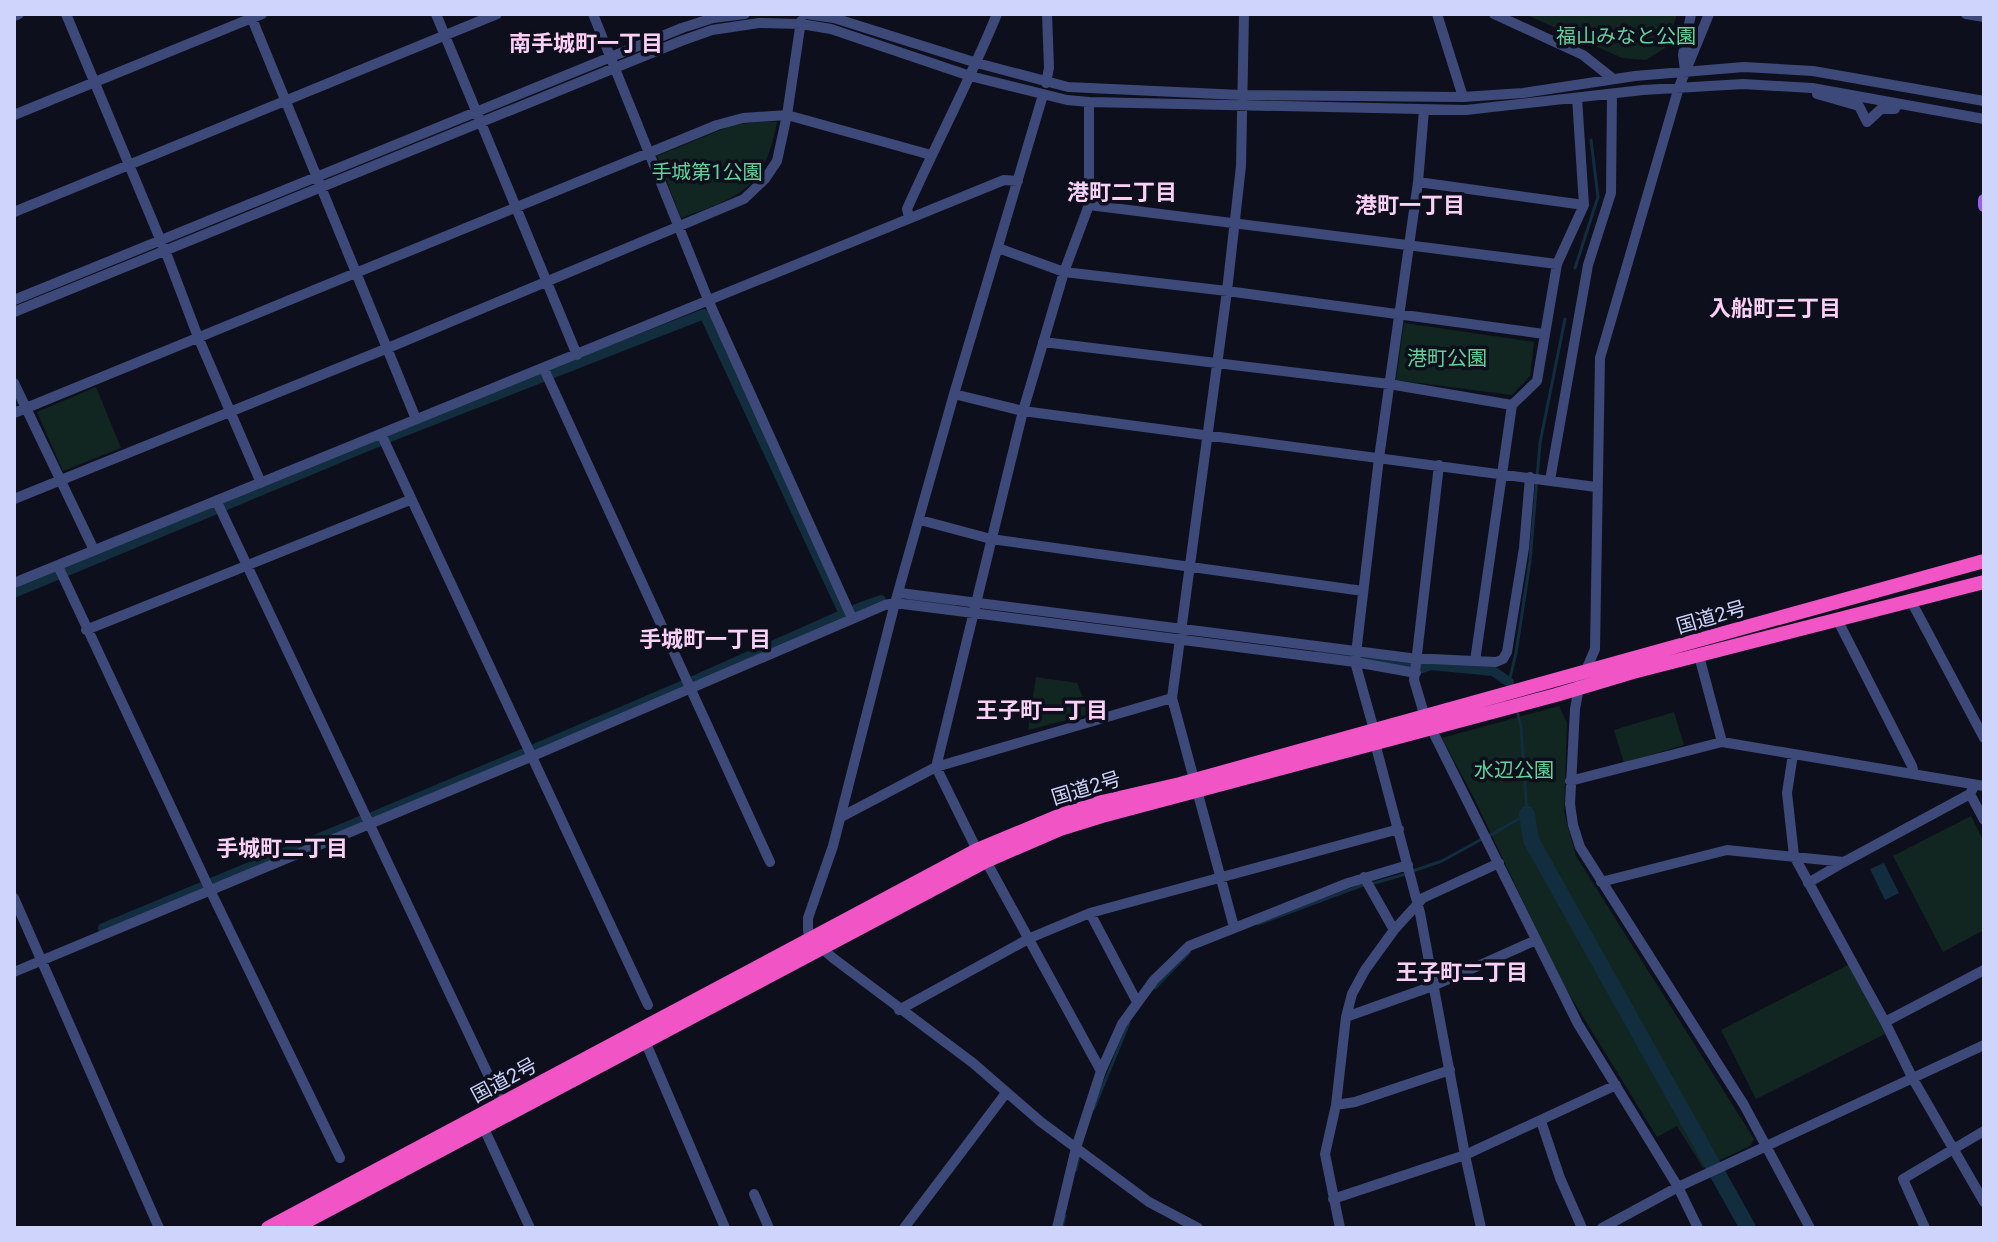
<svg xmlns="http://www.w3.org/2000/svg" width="1998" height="1242" font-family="Roboto,'Noto Sans JP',sans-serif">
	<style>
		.green { fill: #112620 }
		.water { fill: #112d3e }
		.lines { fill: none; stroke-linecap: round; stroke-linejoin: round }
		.stream { stroke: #112d3e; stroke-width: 3 }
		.canal { stroke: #112d3e; stroke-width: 10 }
		.river { stroke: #112d3e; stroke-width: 16 }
		.minor { stroke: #3d4978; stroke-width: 10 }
		.major { stroke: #965ff1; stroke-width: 12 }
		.highway { stroke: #f054c5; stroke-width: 14 }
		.labels { text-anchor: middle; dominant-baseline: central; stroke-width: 7; stroke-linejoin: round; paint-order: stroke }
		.park-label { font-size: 20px; fill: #62d39b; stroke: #0e0f1d }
		.street-label { font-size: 20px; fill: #ced4fb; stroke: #0e0f1d }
		.neighbourhood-label { font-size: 22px; font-weight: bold; fill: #fbd0f6; stroke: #0e0f1d }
	</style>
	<rect width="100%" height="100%" fill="#0e0f1d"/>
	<path class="green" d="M 1525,14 L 1677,14 L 1667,47 L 1646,60 L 1622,58 Z
		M 758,122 L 777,122 C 764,189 742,196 681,218 L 657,156 L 733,125 Z
		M 1404,323 L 1534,342 L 1530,376 L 1512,395 L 1396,380 Z
		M 96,387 L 121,448 L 63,471 L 37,412 Z
		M 1036,677 L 1077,683 L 1090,714 L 1028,730 Z
		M 1559,706 L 1567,723 L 1564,812 L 1576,856 L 1754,1139 L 1750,1146 L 1703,1168 L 1677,1126 L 1657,1137 L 1561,981 L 1474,798 L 1442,738 Z
		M 1674,712 L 1684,745 L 1624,763 L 1614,730 Z
		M 1971,816 L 1984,842 L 1984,930 L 1943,952 L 1893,856 Z
		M 1850,964 L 1885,1034 L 1756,1099 L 1721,1030 Z"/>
	<path class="water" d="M 1884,863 L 1899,893 L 1885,900 L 1870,869 Z"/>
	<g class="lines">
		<path class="stream" d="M 1575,268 L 1598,197 L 1591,140
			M 1511,687 L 1509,682 L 1516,653 L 1530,561 L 1540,443 L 1565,319
			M 1489,836 L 1527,814 L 1521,727 L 1517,710
			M 1413,871 L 1442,861 L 1482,839
			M 1371,884 L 1406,874
			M 1258,924 L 1363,885
			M 1155,988 L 1189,953
			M 1094,1108 L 1129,1023
			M 1076,1170 L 1079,1157
			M 1062,1228 L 1065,1216"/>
		<path class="canal" d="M 387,438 L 704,314 L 844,614 L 693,681
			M 14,593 L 378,442
			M 912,601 L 951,604
			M 856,609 L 881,600
			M 1320,651 L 1422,668 L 1431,665 L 1493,671 L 1509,682
			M 534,749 L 686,684
			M 374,816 L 527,752
			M 211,883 L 365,819
			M 103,928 L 204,886"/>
		<path class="river" d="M 1527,814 L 1531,840 L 1748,1228"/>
		<path class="minor" d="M 66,14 L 168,258 L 198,337 L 261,483
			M 250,14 L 416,419
			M 436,14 L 577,355
			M 593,14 L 709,302 L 852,618
			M 806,14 L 834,18 L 977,63 L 1068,87 L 1241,95 L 1463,97 L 1523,93 L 1635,76 L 1744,67 L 1813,71 L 1984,101
			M 1437,14 L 1463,97
			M 1494,14 L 1583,55 L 1612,78
			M 1709,14 L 1679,87 L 1600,358 L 1595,649 L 1579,687 L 1575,709 L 1570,804 L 1573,825 L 1580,847 L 1744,1105 L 1810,1228
			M 1966,14 L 1984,17
			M 14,16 L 19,14
			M 1685,70 L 1683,55 L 1691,14
			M 1046,83 L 1049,68 L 1047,14
			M 1817,94 L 1859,106 L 1867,122
			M 1043,95 L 954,394 L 895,603 L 833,846 L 808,918 L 808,931 L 811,939 L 833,958 L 973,1063 L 1041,1122 L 1149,1202 L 1198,1228
			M 14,115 L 262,14
			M 1867,122 L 1881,109 L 1895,109
			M 1418,182 L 1584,205
			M 1089,205 L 1557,264
			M 14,212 L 497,14
			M 909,217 L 907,209 C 936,144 970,80 997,14
			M 998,248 L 1064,272 L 1227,291 L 1544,334
			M 14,300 L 682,28 L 713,18 L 745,14
			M 14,312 L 681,41 L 712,30 L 759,23 L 801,24 L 831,29 L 970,76 L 1067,100 L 1089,102 L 1466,110 L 1643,90 L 1743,84 L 1812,88 L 1984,119
			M 1043,342 L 1389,384 L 1512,405
			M 544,369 L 770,862
			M 14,383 L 94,550
			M 954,394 L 1023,411 L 1596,487
			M 14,413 L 717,125 L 743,118 L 787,115 L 931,155
			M 381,434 L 648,1005
			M 1550,480 L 1588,265 L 1611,193 L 1612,94
			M 14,499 L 388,348 L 744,199 L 765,179 L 777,161 L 787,115 L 801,21
			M 217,502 L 502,1104
			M 920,520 L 991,539 L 1363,591
			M 58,566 L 210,890 L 340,1158
			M 14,583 L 1004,180 L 1018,181
			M 900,593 L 1410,658 L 1496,662 L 1503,659 L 1507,652 L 1524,548 L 1530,477
			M 1911,601 L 1984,738
			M 1838,621 L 1912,766 L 1914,774
			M 86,630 L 410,500
			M 1699,656 L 1722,742
			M 1475,661 L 1512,405 L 1537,381 L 1557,264 L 1584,205 L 1577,98
			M 1425,717 L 1414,680 L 1439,465
			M 1431,728 L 1578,1024 L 1678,1187 L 1698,1228
			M 1374,730 L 1355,662 L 1379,458 L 1418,182 L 1424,110
			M 1375,743 L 1420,913 L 1465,1155 L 1481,1228
			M 1793,754 L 1787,793 L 1794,856 L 1885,1022 L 1913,1079 L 1984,1202
			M 1570,781 L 1722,742 L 1984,786
			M 1970,794 L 1984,820
			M 841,817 L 936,767 L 1172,698
			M 977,850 L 936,767 L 1023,411 L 1064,272 L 1089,205 L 1089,102
			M 986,861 L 1101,1071
			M 1364,877 L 1394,930
			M 1601,882 L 1727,850 L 1844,862 L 1970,794 L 1974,786
			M 1808,883 L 1844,862
			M 14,898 L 159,1228
			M 1090,913 L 1137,1002
			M 1234,927 L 1172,698 L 1227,291 L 1241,166 L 1244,14
			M 14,972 L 533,756 L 885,605 L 895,603 L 1355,662 L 1416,673
			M 899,1010 L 1030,938 L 1090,913 L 1399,829
			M 1346,1017 L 1433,986 L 1536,940
			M 1885,1022 L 1984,970
			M 645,1041 L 725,1228
			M 1336,1105 L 1355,1102 L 1450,1070
			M 1541,1121 L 1560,1178 L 1582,1228
			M 481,1122 L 530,1228
			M 754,1194 L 769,1228
			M 1333,1199 L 1465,1155 L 1616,1085
			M 904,1228 L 1006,1093
			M 1057,1228 L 1076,1148 L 1101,1071 L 1122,1024 L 1154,980 L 1189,946 L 1348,883 L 1408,865
			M 1340,1228 L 1325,1154 L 1336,1105 L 1346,1017 L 1352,994 L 1365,970 L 1394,930 L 1423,898 L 1499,863
			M 1602,1228 L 1678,1187 L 1984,1045
			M 1925,1228 L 1903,1179 L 1984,1131"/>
		<path class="major" d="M 1984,200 L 1984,206"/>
		<path class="highway" d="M 268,1228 L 977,850 L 1061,815 L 1102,802 L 1180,784 L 1984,561
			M 294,1228 L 986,861 L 1060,829 L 1102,816 L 1556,695 L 1633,672 L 1984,582"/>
	</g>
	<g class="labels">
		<g class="park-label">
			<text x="1626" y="36">福山みなと公園</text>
			<text x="707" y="172">手城第1公園</text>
			<text x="1447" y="358">港町公園</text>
			<text x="1514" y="770">水辺公園</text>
		</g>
		<g class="street-label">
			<text transform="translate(1711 617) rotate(-16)">国道2号</text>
			<text transform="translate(1086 788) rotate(-17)">国道2号</text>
			<text transform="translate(504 1080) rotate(-28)">国道2号</text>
		</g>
		<g class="neighbourhood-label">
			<text x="586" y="43">南手城町一丁目</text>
			<text x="1122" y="192">港町二丁目</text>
			<text x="1410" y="205">港町一丁目</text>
			<text x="1775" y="308">入船町三丁目</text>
			<text x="705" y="639">手城町一丁目</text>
			<text x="1042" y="710">王子町一丁目</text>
			<text x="282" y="848">手城町二丁目</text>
			<text x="1462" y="972">王子町二丁目</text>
		</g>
	</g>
	<rect width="1998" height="1242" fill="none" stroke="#ced4fb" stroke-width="32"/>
</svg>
